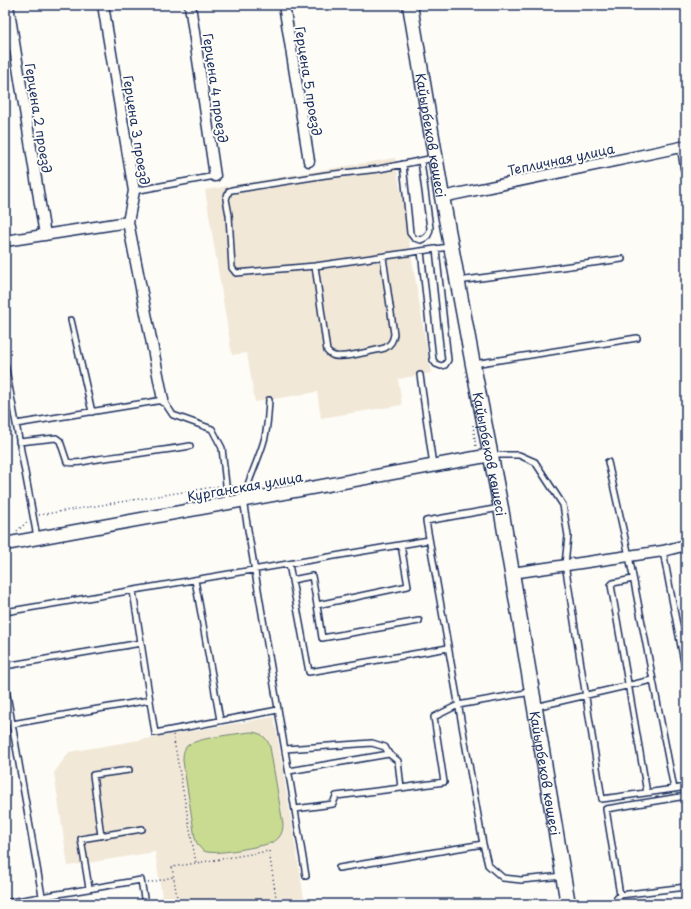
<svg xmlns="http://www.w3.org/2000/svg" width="691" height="909" font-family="'Playpen Sans',sans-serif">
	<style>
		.built { fill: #f2e8d7 }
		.green { fill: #c8db90; stroke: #728577 }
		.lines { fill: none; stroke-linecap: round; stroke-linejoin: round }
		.service-casing { stroke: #1b2f5e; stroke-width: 8 }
		.minor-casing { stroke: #1b2f5e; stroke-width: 13 }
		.tertiary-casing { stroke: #1b2f5e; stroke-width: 15 }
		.secondary-casing { stroke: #1b2f5e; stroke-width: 17 }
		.path { stroke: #1b2f5e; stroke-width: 1.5; stroke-dasharray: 1 3; stroke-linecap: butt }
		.service { stroke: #fdfcf7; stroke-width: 5 }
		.minor { stroke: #fdfcf7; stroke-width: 10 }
		.tertiary { stroke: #fdfcf7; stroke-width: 12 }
		.secondary { stroke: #fdfcf7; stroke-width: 14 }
		.labels { text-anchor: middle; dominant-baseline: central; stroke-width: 4; stroke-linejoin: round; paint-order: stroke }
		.street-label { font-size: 13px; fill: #1b2f5e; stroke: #fdfcf7 }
	</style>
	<rect width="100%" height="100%" fill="#fdfcf7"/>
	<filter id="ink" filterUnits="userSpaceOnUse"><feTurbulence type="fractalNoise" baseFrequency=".025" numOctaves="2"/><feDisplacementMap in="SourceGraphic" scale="8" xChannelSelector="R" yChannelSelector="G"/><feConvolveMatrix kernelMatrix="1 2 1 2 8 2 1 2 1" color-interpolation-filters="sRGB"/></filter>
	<g filter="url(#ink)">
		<path class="built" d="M 395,158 L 431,373 L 398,379 L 402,405 L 321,418 L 317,392 L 255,402 L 247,353 L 232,355 L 205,190 Z
			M 274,717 L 305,904 L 163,904 L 155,852 L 68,866 L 54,773 L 69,752 Z"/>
		<path class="green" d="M 250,732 C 260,732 267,737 270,747 L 283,824 C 283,835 278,841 268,844 C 255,847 214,856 204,851 C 199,848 197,844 195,838 L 183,761 C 183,756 183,750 187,746 C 195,738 237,734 250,732 Z"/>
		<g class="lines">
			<defs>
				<path id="service" d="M 434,158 L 379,169 L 326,175 L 232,190 L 229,191 L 226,199 L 229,215 L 232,268 L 236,273 L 315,266 L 449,247
					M 403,164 L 410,233 L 414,238 L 421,240 C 427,238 430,234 430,228 L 421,161
					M 134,191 L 215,176
					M 421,251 L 433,360 L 436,364 L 441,366 L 445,365 L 448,360 L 436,249
					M 315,266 L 327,351 C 327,351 331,355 332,355 C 340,360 375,350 385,348 C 391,344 393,341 394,334 L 383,257
					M 458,281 L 622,259
					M 71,320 L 92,412
					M 5,364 L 37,537
					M 474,364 L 637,338
					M 420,375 L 433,465
					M 269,400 C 268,414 268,430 263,444 C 257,463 248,481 243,500 L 306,876
					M 16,424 L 163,400 L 173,415 L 212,429 L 222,448 L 228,503
					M 19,442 L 56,438 L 60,441 L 67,462 C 77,465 88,460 98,459 C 128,455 159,451 190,446
					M 492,455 L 519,455 L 535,462 L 563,505 L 568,536 L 565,564 L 602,799 L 674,789
					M 608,462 L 629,556 L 674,789 L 686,787
					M 500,508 L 426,521 L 483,844 L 488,865 L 503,878 L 521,880 L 563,876
					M 663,551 L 686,673
					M 289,564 L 309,672 L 448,648
					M 633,579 L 613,583 L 611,585 L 647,793
					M 195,580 L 220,720
					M 292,580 L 312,576 L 317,605 L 408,586 L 401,545
					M 133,591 L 155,733 L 278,710
					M 317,605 L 322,638 L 419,621
					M 5,612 L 429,540
					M 5,666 L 141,643
					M 5,683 L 42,896
					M 535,707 L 652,680
					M 12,724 L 150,700
					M 285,749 L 372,743 L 385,747 L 389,754
					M 289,771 L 389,754 L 398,761 L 401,788 L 444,782 L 434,717 L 458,705 L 531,692
					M 295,809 L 333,804 L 336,796 L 401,788
					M 101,836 L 93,775 L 129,770
					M 339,868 L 483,844
					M 89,888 L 81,839 L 142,829
					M 620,895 L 606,809 L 686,796
					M 5,903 L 141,880 L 145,904
					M 612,904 L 620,895 L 686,887"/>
				<path id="minor" d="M 8,5 L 45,235
					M 103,5 L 134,191 L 128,222 L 163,400
					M 190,5 L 215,176
					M 284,5 L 309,161
					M 683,147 L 686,168
					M 442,197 L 686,146
					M 5,241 L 128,222
					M 512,573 L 663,551 L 686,545"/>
				<path id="tertiary" d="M 5,544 L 491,455"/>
				<g id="secondary">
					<path id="s1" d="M 410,5 L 442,197 L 473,365 L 501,508 L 568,904"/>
				</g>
			</defs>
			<use href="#service" class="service-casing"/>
			<use href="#minor" class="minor-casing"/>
			<use href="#tertiary" class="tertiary-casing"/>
			<use href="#secondary" class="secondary-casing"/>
			<path class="path" d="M 473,425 L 476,447
				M 232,486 L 240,486
				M 39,515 L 220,486
				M 17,531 L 27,522
				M 173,735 L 196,863
				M 148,883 L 173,877
				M 178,904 L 172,867 L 269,851 L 277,904
				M 474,904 L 477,901"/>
			<use href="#service" class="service"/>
			<use href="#minor" class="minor"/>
			<use href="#tertiary" class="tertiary"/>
			<use href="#secondary" class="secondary"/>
		</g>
	</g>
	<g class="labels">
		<g class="street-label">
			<text transform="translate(309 81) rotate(81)">Герцена 5 проезд</text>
			<text transform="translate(216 88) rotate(82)">Герцена 4 проезд</text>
			<text transform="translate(39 118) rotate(81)">Герцена 2 проезд</text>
			<text transform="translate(137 130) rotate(81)">Герцена 3 проезд</text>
			<text stroke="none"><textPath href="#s1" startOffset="132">Қайырбеков көшесі</textPath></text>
			<text transform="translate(561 159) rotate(-12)">Тепличная улица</text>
			<text stroke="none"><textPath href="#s1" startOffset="456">Қайырбеков көшесі</textPath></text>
			<text transform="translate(245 486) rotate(-10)">Курганская улица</text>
			<text stroke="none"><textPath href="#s1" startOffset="780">Қайырбеков көшесі</textPath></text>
		</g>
	</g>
	<rect width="691" height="909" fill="none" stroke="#fdfcf7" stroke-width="20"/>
	<rect x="10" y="10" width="671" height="889" fill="none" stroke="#1b2f5e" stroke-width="1.5" filter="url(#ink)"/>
</svg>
